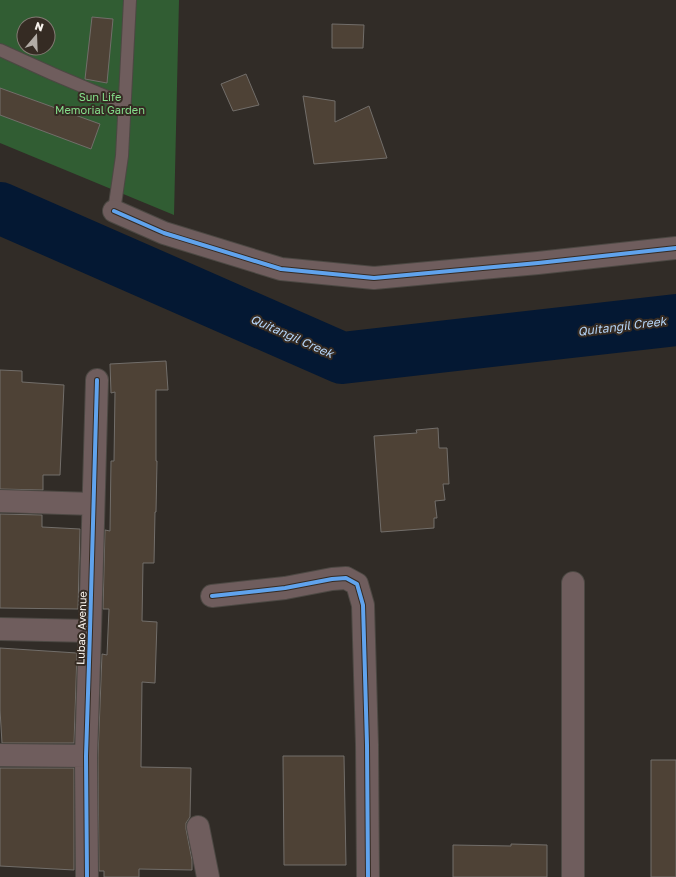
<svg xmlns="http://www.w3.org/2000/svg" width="676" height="877" font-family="'Golos Text',sans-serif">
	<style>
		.green { fill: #315d33; fill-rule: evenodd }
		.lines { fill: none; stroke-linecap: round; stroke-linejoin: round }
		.river { stroke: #041833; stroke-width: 52 }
		.building { fill: #4e4236; stroke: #726e6a }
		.lane-casing { stroke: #4c4843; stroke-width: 14 }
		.street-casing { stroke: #4c4843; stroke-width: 24 }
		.lane { stroke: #6f5d5d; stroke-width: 12 }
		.street { stroke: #6f5d5d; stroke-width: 22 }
		.cycleway-casing { stroke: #352b23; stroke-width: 6 }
		.cycleway { stroke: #60a3ed; stroke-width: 4 }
		.labels { text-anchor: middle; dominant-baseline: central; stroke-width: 4; stroke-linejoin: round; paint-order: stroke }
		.park-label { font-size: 11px; fill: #85de8b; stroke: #352b23 }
		.street-label { font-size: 11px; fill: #f7f1eb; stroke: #352b23 }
		.water-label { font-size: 12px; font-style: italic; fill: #b5d4f6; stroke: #352b23 }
	</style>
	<rect width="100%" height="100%" fill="#312c27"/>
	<path class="green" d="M 0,0 L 179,0 L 174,215 L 0,143 ZM 24,24 L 48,24 L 48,48 L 24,48 Z"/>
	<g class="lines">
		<path class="river" d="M 0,208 L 342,358 L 676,320"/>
	</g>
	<path class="building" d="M 92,17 L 113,19 L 107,83 L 85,79 Z
		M 332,24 L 364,25 L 363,48 L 332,48 Z
		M 246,74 L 259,105 L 233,111 L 221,84 Z
		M 0,88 L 100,124 L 91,149 L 0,115 Z
		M 303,96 L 335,101 L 335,122 L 369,106 L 387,158 L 314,164 Z
		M 166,361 L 168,390 L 156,390 L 156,461 L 157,461 L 156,512 L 155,512 L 154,563 L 143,563 L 142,621 L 157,622 L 155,683 L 142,682 L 141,766 L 141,767 L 191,768 L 190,817 L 186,823 L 186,829 L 192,860 L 192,870 L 139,869 L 139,877 L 104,877 L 104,871 L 99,871 L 98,756 L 102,654 L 107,655 L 109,609 L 103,609 L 105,530 L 110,531 L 111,461 L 114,461 L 115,392 L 111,393 L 110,364 Z
		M 0,370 L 22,371 L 22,382 L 64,385 L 60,475 L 43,475 L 43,490 L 0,489 Z
		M 438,428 L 439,448 L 447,448 L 449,484 L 443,484 L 445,500 L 435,501 L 437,518 L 434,518 L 434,528 L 381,532 L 374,436 L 417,433 L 416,430 Z
		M 0,514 L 42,515 L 42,527 L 80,529 L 78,609 L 0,608 Z
		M 0,648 L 77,653 L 74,743 L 2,743 L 0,710 Z
		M 283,756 L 344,756 L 346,865 L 284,865 Z
		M 651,760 L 676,760 L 676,877 L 651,877 Z
		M 0,768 L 74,768 L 74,870 L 0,866 Z
		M 511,844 L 547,845 L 547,877 L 453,877 L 453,845 L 511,846 Z"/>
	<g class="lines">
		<defs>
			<path id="lane" d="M 0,50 L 53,74 L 124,104
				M 114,211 L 122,156 L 130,0"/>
			<path id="street" d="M 114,211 L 164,233 L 281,269 L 374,278 L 538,263 L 676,248
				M 0,501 L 93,504
				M 573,583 L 573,877
				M 212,596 L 285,588 L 332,579 L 346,578 L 357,584 L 363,605 L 367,745 L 368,877
				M 0,629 L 90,631
				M 0,755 L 86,756
				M 198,827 L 208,877
				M 87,877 L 86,756 L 90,631 L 97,380"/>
		</defs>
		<use href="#lane" class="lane-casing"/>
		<use href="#street" class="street-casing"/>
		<use href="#lane" class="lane"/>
		<use href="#street" class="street"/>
		<defs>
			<path id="cycleway" d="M 114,211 L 164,233 L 281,269 L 374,278 L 538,263 L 676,248
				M 212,596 L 285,588 L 332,579 L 346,578 L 357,584 L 363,605 L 367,745 L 368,877
				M 87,877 L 86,756 L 90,631 L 97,380"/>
		</defs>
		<use href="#cycleway" class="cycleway-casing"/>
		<use href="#cycleway" class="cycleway"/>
	</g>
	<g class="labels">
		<g class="park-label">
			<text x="100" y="96">Sun Life<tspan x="100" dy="13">Memorial Garden</tspan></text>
		</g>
		<g class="street-label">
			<text transform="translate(81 628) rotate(-88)">Lubao Avenue</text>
		</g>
		<g class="water-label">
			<text transform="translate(622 326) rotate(-7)">Quitangil Creek</text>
			<text transform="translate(292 336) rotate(24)">Quitangil Creek</text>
		</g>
	</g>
	<g transform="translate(36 36) rotate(19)"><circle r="19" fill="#352b23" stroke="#837a73"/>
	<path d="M0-3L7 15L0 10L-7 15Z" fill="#b2aca6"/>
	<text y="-6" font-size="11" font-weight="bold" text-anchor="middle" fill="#f7f1eb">N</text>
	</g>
</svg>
